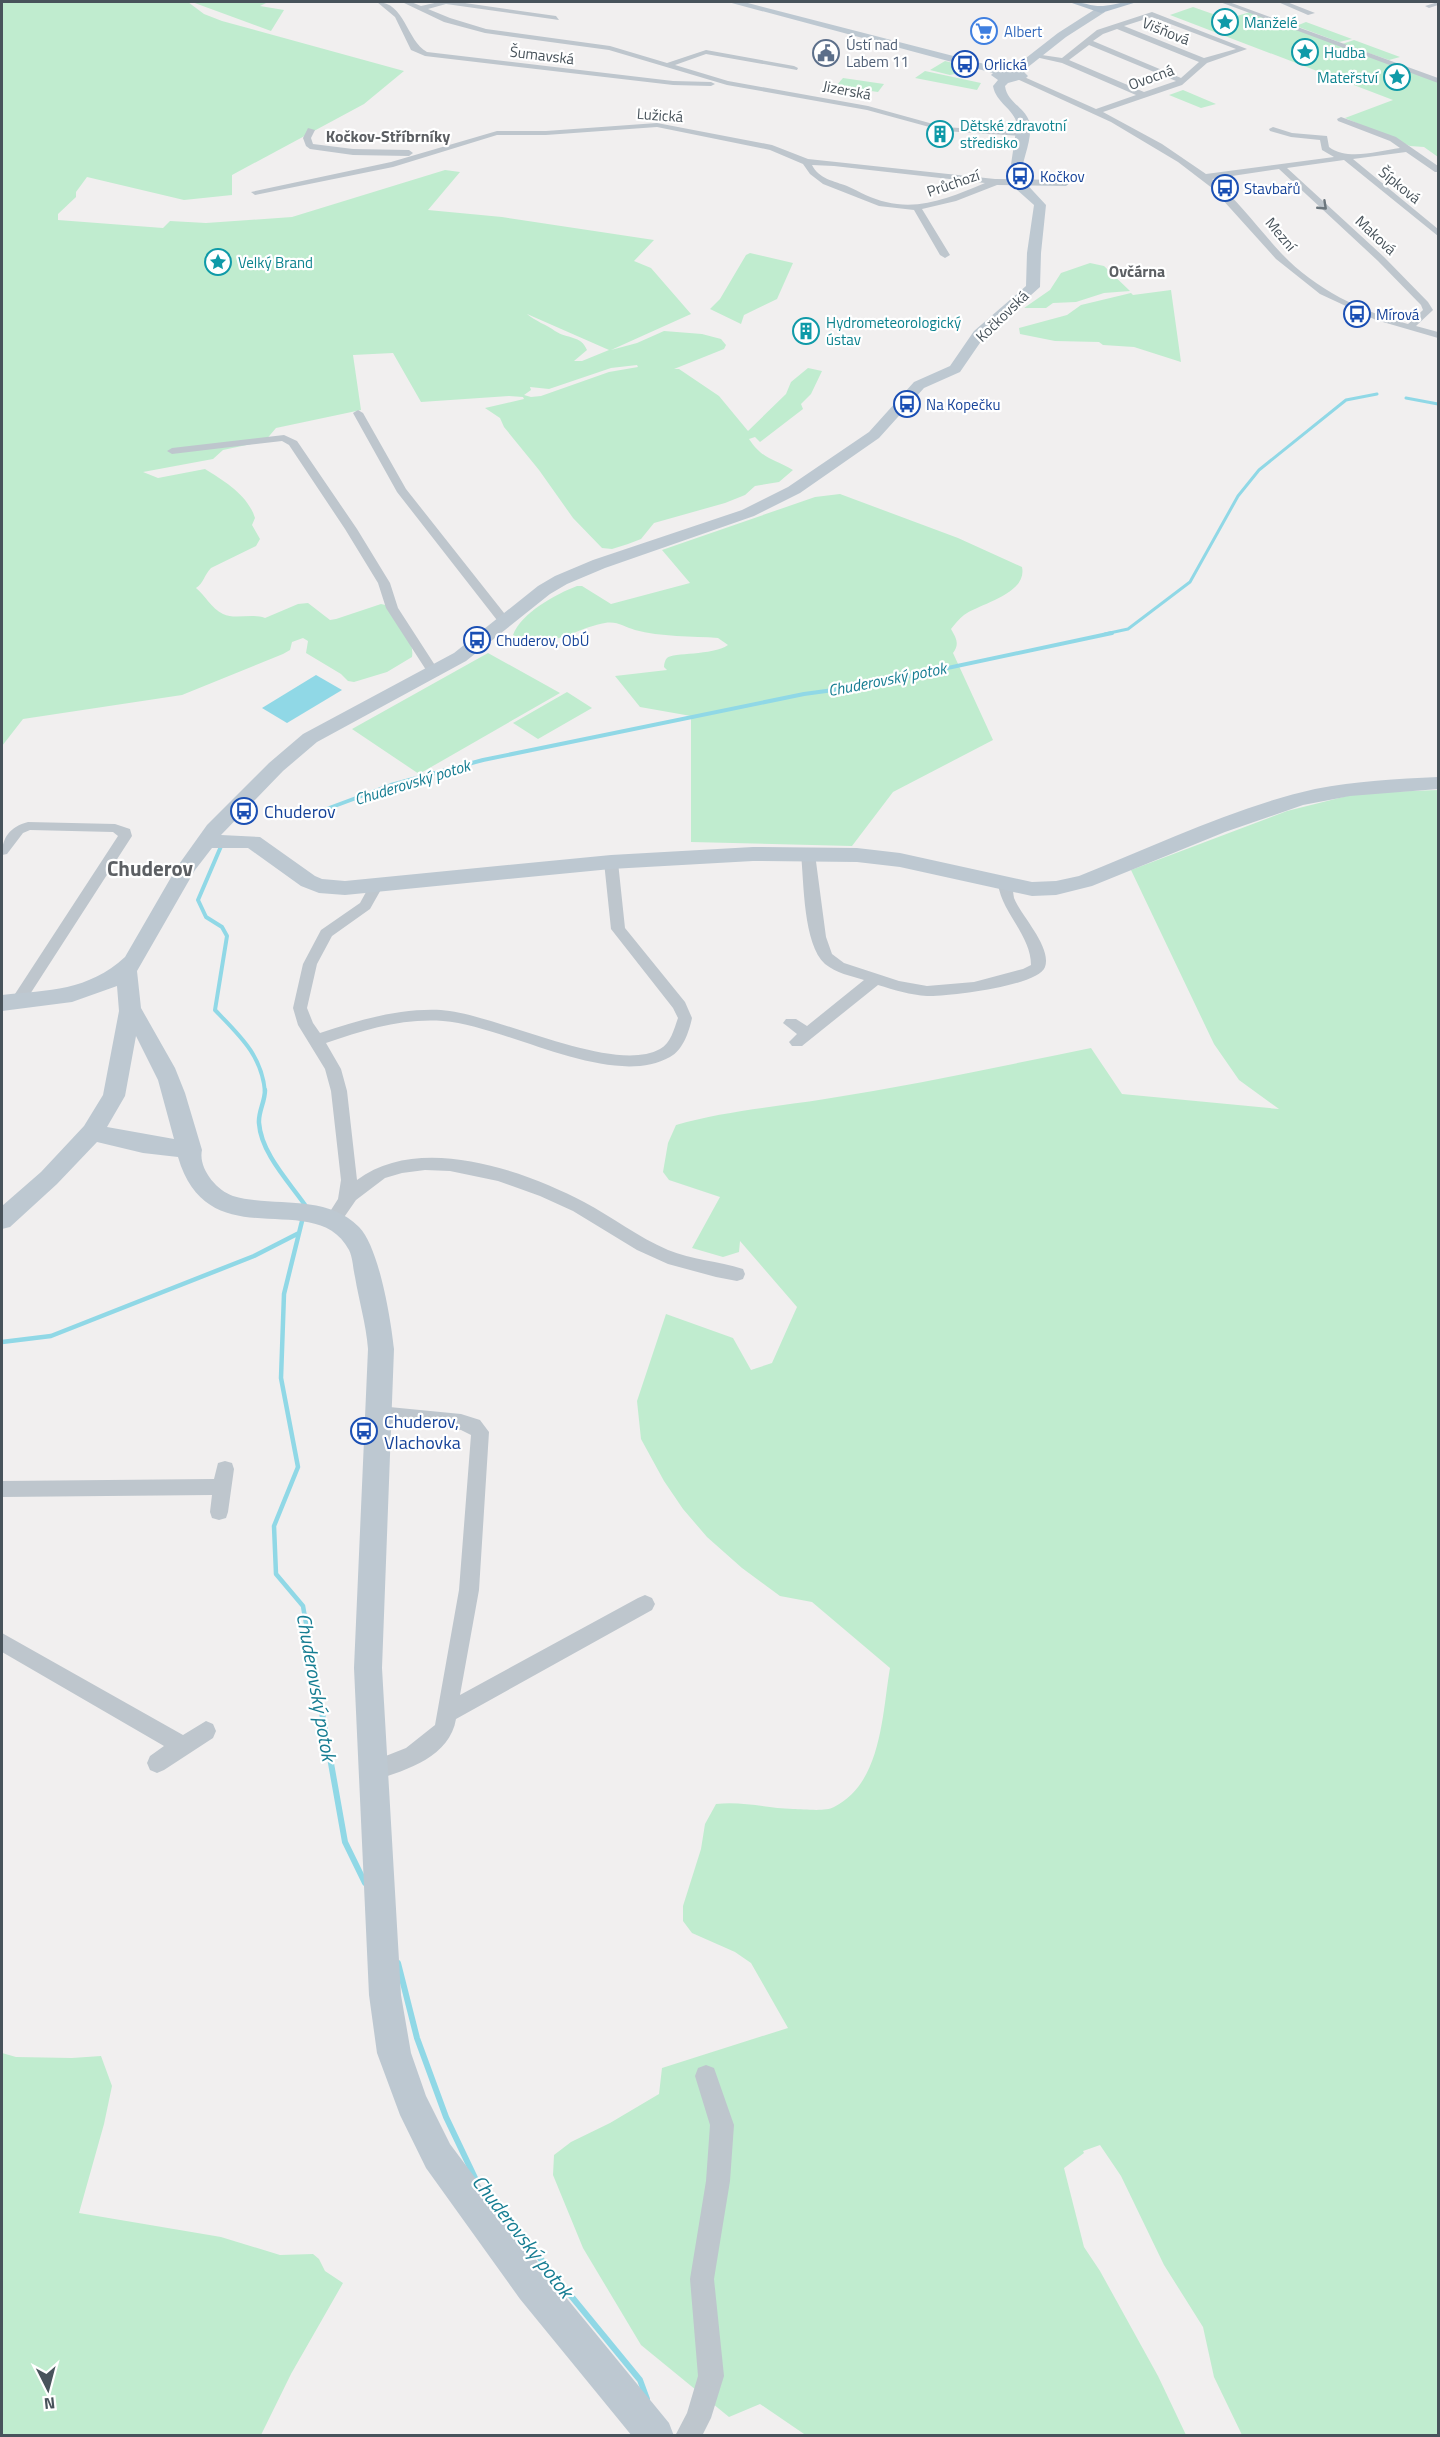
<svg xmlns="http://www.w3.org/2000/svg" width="1440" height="2437" font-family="'Titillium Web',sans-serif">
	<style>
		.green { fill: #c0eccf; fill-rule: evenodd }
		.water { fill: #90d8e6 }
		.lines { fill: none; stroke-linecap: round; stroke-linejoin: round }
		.stream-far3 { stroke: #90d8e6; stroke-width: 3 }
		.stream-far2 { stroke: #90d8e6; stroke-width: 4 }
		.stream-far1 { stroke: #90d8e6; stroke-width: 4.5 }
		.stream { stroke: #90d8e6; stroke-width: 6 }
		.street { fill: #bec6cd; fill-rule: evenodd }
		.secondary { fill: #bdc8d1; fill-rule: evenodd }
		.primary { fill: #b0bfcc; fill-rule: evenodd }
		.oneway { stroke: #6b767d }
		.labels { text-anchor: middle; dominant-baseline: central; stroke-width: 4.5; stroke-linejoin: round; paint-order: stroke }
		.far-culture-label { font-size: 15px; fill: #0d838f; stroke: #fff; text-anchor: start }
		.far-shop-label { font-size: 15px; fill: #366cbe; stroke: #fff; text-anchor: start }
		.far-street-label { font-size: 15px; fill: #48535b; stroke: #fff }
		.far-service-label { font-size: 15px; fill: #4e5e75; stroke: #fff; text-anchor: start }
		.far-transit-label { font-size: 15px; fill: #164399; stroke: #fff; text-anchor: start }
		.far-neighbourhood-label { font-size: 16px; font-weight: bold; fill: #5c5f63; stroke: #fff }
		.far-water-label { font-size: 16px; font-style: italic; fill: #167d92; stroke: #fff }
		.transit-label { font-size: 18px; fill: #164399; stroke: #fff; text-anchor: start }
		.water-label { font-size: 20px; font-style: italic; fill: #167d92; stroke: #fff }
		.quarter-label { font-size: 21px; font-weight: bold; fill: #5c5f63; stroke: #fff }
	</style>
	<rect width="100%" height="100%" fill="#f1efef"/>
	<path class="green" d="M 2,2 L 188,2 L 204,14 L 222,21 L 404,71 L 364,104 L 232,175 L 232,195 L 184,200 L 87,177 L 76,192 L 76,197 L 58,214 L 58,220 L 163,228 L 170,221 L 206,223 L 292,217 L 445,170 L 460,172 L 428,210 L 502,217 L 654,240 L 634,261 L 651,268 L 691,314 L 611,350 L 637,343 L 664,331 L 702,334 L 721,339 L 726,345 L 724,349 L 674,369 L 679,369 L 719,396 L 748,431 L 786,394 L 791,382 L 808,368 L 822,371 L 811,394 L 801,404 L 803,409 L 760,442 L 755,437 L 749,439 C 763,460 773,458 793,470 L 779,482 L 755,486 L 745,495 L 725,503 L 654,523 L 641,539 L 628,544 L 612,549 L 602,548 L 573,518 L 539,470 L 504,427 L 500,418 L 485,408 L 524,399 L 523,397 L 509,396 L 421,402 L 393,353 L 353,355 L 361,410 L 276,428 L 265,441 L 223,450 L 213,459 L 143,472 L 158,478 L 205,469 C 224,481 248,495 255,518 L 252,525 L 260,539 L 256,546 L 211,568 C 204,575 204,583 196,588 C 205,595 211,608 223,614 C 235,620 251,613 265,618 L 298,604 L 308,603 L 330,620 L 336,619 L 381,604 L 390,606 C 398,620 415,640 412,657 L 387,672 L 354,682 L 348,681 L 341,674 L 306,653 L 308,641 L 303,638 L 292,642 L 290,650 L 283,654 L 182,695 L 23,719 L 2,746 ZM 527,314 L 609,350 L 582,361 L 574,361 L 587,350 C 581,335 567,339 555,331 C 547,325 535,321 527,314 ZM 637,365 L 638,367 L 609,372 L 541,396 L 531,397 L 524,395 L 531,390 L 530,387 L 549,389 L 611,368 Z
		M 192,2 L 268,2 L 260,6 L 284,10 L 271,31 Z
		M 1193,7 L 1227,19 L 1250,12 L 1438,82 L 1438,157 L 1424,147 L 1410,146 L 1345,118 L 1393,100 L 1170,15 Z
		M 1306,22 L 1352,39 L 1339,42 L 1296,26 Z
		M 1354,40 L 1400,57 L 1389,60 L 1342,44 Z
		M 945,61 L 979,69 L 950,75 L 930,70 Z
		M 925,71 L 981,83 L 977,90 L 915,78 Z
		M 843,78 L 884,84 L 878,92 L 836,86 Z
		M 1183,90 L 1216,104 L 1201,108 L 1169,95 Z
		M 750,253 L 793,263 L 777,299 L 744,315 L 741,324 L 710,309 L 720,299 L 746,255 Z
		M 1090,263 L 1104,266 L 1130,291 L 1104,293 L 1076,302 L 1053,303 L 1046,308 L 1024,308 L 1050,290 L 1061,273 Z
		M 1171,290 L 1181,362 L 1134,347 L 1103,345 L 1099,342 L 1055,341 L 1020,334 L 1019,328 L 1067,315 L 1081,305 L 1131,293 L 1133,295 Z
		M 840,494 L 958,538 L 1022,567 C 1028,594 979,604 964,615 C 959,619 954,625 951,629 C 956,638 960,644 953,653 L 993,740 L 893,792 L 852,846 L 691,842 L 691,716 L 640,707 L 615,676 L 667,670 L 664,667 C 664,664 665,660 667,658 C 673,652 712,656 728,645 L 718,638 C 693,636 660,637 635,630 C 624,627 618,621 605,623 C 577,627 539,656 513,635 C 521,613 556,594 577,586 L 582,586 L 611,604 L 690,583 L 662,550 L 815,497 Z
		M 488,653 L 560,693 L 419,774 L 352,729 Z
		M 567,692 L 592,708 L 538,739 L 513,723 Z
		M 1438,790 L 1438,2435 L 1242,2435 L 1214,2377 L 1203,2327 L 1164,2265 L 1121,2176 L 1100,2145 L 1083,2151 L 1084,2153 L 1064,2168 L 1084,2247 L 1100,2271 L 1158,2376 L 1186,2435 L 807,2436 L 760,2404 L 729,2417 L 641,2345 L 583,2248 L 553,2175 L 554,2155 L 571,2142 L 610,2123 L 659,2094 L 662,2068 L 788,2028 L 751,1963 L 735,1952 L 692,1933 L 683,1921 L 683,1906 L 701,1849 L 705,1824 L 716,1804 C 742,1801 767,1808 793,1809 C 804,1809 825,1812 834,1807 C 882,1783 882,1714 890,1668 L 812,1602 L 780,1596 L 742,1568 L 707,1537 L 683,1509 L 664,1481 L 641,1439 L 637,1401 L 666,1314 L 733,1338 L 751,1370 L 772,1363 L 797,1307 L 740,1241 L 739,1252 L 723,1257 L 692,1248 L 720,1197 L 669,1180 L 663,1172 L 668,1143 L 676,1125 C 724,1111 775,1107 825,1099 C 914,1085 1002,1066 1091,1048 L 1122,1094 L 1279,1109 L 1239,1080 L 1214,1044 L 1131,870 L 1287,811 L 1359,793 Z
		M 2,2053 L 16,2057 L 72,2058 L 101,2056 L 112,2086 L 104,2124 L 79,2213 L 221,2237 L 280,2255 L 313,2254 L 319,2259 L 325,2271 L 343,2283 L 291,2374 L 261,2435 L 2,2435 Z"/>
	<path class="water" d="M 316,675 L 342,690 L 287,723 L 262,708 Z"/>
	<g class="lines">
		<path class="stream-far3" d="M 1406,398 L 1438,404
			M 1105,634 L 1128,629 L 1190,582 L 1238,496 L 1259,470 L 1346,400 L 1377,394"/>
		<path class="stream-far2" d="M 305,817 L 391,785 L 483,760 L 804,694 L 863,686 L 1112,633
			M 222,844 L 198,900 L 206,917 L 222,927 L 227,936 L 215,1010 C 239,1035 262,1055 265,1092"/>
		<path class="stream-far1" d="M 265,1090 C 265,1102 258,1112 259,1123 C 261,1153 289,1182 305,1205 L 304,1209
			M 303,1217 L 284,1294 L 281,1378 L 298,1467 L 274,1526 L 276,1574 L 303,1606 L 316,1681
			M 2,1342 L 51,1336 L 254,1256 L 299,1233"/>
		<path class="stream" d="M 316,1679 L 345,1842 L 365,1883
			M 398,1963 L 417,2038 L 446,2117 L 476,2180
			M 485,2191 L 640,2380 L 647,2399"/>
		<path class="street" d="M 377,2 C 405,2 406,40 427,52 L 673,81 L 711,82 L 715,84 L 711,86 L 673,85 L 425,56 L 411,50 L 395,17 Z
			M 402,2 L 411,2 L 421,6 L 439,2 L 458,2 L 556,16 L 559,20 L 446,4 L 428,9 L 450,18 L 486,29 L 610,46 L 667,63 L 706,50 L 794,66 L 798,68 L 797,70 L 706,54 L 675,65 L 728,81 L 868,106 L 944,127 L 1022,132 L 1026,134 L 1022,136 L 944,131 L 867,110 L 727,85 L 609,50 L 485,33 L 444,22 Z
			M 1220,2 L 1229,2 L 1438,78 L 1438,83 Z
			M 1278,2 L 1287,2 L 1315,13 L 1308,15 Z
			M 1438,2 L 1438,5 L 1429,8 L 1425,6 Z
			M 1152,12 L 1247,49 L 1207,63 L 1182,85 L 1103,112 L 1162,144 L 1206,174 L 1334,157 L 1322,150 L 1320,140 L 1291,137 L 1270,131 L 1269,129 L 1273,127 L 1292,133 L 1327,136 L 1329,147 C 1348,161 1378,151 1400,148 L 1390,141 L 1338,121 L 1337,119 L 1341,117 L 1396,137 L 1438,166 L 1438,172 L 1435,172 L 1406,152 L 1353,159 L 1438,229 L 1438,236 L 1344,160 L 1287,168 L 1384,257 L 1428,302 L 1433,310 L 1416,326 L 1438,332 L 1438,338 L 1376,320 L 1320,294 L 1276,259 L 1212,188 L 1178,162 L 1111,122 L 1015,78 L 1022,76 L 1096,109 L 1136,95 L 1062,63 L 1031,56 L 1035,54 L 1062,58 L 1097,30 ZM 1152,17 L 1236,49 L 1204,58 L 1124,26 ZM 1117,29 L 1199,62 L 1181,78 L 1093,41 L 1103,34 ZM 1089,45 L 1176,81 L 1144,92 L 1069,60 ZM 1279,169 L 1378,261 L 1421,305 L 1423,310 L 1408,324 C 1360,311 1315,289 1281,253 C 1258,228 1238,200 1212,179 Z
			M 657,123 L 772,145 L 808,159 L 995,179 L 1066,180 L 1070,183 L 1066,186 L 997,185 L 956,201 L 922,209 L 950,255 L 945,258 L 940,255 L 914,210 L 879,206 L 823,184 L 810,174 L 803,164 L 770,150 L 657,127 L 546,135 L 497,135 L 393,167 L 255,195 L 251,192 L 391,162 L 497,131 L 546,131 ZM 812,165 L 834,166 L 985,183 C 953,196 921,211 886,202 C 872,199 860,192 847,186 C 834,181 819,179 812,165 Z
			M 308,128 L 315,130 L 311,138 L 313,144 L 353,149 L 409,150 L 413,153 L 409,156 L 353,155 L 310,149 L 306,146 L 303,138 Z
			M 358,410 L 363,413 L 406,489 L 508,618 L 508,624 L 500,624 L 397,492 L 353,413 Z
			M 284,435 L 297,441 L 357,529 L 390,583 L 398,608 L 440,673 L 438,676 L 430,676 L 428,673 L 386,608 L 378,583 L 345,529 L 289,445 L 282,441 L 172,454 L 167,451 L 172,448 Z
			M 28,822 L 115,824 L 130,829 L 132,836 L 23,1005 L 18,1006 L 11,1001 L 13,997 L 118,836 L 113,832 L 30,830 L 23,833 L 7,854 L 2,855 C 2,837 10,827 28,822 Z
			M 808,849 L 815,854 L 826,937 L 832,954 L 844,963 L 899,981 L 927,986 L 974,982 L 1023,969 L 1031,965 C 1031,935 1002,913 998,884 L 1005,879 L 1012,884 C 1013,888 1013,893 1014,898 C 1021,916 1052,947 1045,967 C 1039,986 946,997 927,996 C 911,995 894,990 878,985 L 802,1046 L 792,1046 L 789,1042 L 797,1034 L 783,1023 L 786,1019 L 796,1019 L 807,1026 L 864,980 C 851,976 836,973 825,964 C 803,944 804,882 801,854 Z
			M 611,857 L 618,862 L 625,928 L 685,1002 L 692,1018 C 689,1032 683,1050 670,1057 C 611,1090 507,1026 443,1021 C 403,1018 364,1030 326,1043 L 341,1069 L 347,1091 L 357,1180 C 419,1133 523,1170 584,1202 C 612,1217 638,1237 668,1250 C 692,1260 718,1261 743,1269 L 745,1274 L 743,1279 L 737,1281 L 716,1277 L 668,1264 L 637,1250 L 573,1211 L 540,1196 L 498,1181 L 450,1171 L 425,1170 L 402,1173 L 385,1178 L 356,1200 L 338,1226 L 332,1228 L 326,1226 L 324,1221 L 338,1199 L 341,1180 L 331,1091 L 325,1069 L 298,1025 L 293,1008 L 303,964 L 321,930 L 360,903 L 371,883 L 381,883 L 383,886 L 370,909 L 332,936 L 317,964 L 307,1008 L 313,1023 L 320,1033 C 359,1020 400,1008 441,1010 C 497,1014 613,1075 660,1049 C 671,1043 674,1029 678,1018 L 673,1008 L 611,929 L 604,862 Z
			M 379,1406 L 461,1414 L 480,1420 L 489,1432 L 479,1590 L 460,1695 L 638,1598 L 645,1595 L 652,1598 L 655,1604 L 652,1610 L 456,1719 C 450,1756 408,1770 375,1780 L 368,1777 L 365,1770 L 368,1763 L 406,1748 L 435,1725 L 459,1590 L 471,1435 L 461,1430 L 379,1422 L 373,1419 L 370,1414 L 373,1409 Z
			M 225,1461 L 232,1463 L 234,1469 L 228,1512 L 226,1518 L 219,1520 L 212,1518 L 210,1512 L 212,1495 L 2,1497 L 2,1481 L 214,1479 L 218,1463 Z
			M 2,1633 L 183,1735 L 206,1721 L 213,1724 L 216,1731 L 213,1738 L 164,1770 L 157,1773 L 150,1770 L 147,1763 L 150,1756 L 164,1746 L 2,1652 Z
			M 706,2065 L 714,2068 L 734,2125 L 730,2181 L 714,2279 L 724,2376 L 711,2418 L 702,2436 L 675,2436 L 687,2413 L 698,2376 L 690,2279 L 706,2181 L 710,2125 L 695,2076 L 698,2068 Z"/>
		<path class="secondary" d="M 728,2 L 744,2 L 1000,68 L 1013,68 L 1058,33 L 1097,8 L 1105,8 L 1105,12 L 1066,37 L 1023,71 L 1028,76 L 1026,78 L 1008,83 L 1005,86 C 1007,102 1024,107 1029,121 C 1034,139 1021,160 1021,178 L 1046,205 L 1041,253 L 1040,287 L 984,337 L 960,372 L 924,388 L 879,438 L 800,493 L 754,516 L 605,568 L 567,584 L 550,594 L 466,661 L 317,742 L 283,771 L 221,835 L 260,837 L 315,876 L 322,879 L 345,881 L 611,855 L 753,847 L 857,848 L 900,853 L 1032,882 L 1056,881 L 1079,876 C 1157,845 1234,807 1315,789 C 1356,781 1397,779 1438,777 L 1438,789 L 1350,796 L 1303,805 L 1225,832 L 1092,886 L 1056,895 L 1032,896 L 900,867 L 857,862 L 753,861 L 611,869 L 345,895 L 319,893 L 301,886 L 248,848 L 212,848 L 195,870 L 137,971 L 141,1008 L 175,1068 L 185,1093 L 202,1150 C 198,1168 216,1190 233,1196 C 274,1208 325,1193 359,1227 C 379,1247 391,1320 394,1349 L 382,1668 L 401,1995 L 411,2053 L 426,2096 L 450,2144 L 546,2273 L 669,2423 L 674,2436 L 632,2436 L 520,2299 L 426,2168 L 400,2115 L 377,2053 L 369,1995 L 354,1668 L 368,1349 C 366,1324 359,1301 355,1277 C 353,1269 353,1258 349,1250 C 315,1186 208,1261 178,1157 L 143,1153 L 97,1142 L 57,1184 L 10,1227 L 2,1229 L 2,1206 L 41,1172 L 84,1126 L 103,1095 L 119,1011 L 117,986 L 72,1002 L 2,1011 L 2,995 C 49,990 88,991 125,957 L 177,867 L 207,825 L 269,763 L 303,734 L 454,653 L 538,586 L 555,576 L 593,560 L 742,510 L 788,487 L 869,432 L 914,382 L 950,366 L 974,331 L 1026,286 L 1027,253 L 1034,205 L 1015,188 L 1009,178 L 1017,124 C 1014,109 996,103 993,86 L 998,80 L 991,75 L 993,73 ZM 136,1036 L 158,1080 L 174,1139 L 107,1127 L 125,1096 Z"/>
		<path class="primary" d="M 1069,2 C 1081,1 1093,7 1103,6 C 1115,5 1125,1 1137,2 L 1101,13 Z"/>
	</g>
	<defs><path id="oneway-chevron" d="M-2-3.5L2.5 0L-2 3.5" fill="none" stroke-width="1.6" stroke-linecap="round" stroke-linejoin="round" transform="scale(1.5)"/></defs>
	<use class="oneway" href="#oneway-chevron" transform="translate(1323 206) rotate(43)"/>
	<defs>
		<symbol id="sight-ring" viewBox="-11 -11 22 22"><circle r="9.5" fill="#fff" stroke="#0f9aa8" stroke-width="1.5"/><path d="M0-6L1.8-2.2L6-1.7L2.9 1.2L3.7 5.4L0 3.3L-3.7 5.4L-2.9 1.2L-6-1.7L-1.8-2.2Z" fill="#0f9aa8"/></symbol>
		<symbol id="supermarket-ring" viewBox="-11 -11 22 22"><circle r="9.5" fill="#fff" stroke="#3f7fe0" stroke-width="1.5"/><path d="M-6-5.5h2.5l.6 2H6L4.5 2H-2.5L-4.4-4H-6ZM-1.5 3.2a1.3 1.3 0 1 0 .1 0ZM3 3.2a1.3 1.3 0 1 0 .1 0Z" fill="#3f7fe0"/></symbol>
		<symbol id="civic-ring" viewBox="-11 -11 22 22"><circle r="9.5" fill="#fff" stroke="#5c6f8a" stroke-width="1.5"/><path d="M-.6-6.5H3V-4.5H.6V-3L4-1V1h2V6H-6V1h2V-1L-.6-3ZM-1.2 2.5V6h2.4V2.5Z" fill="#5c6f8a"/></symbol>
		<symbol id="bus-ring" viewBox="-11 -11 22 22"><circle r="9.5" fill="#fff" stroke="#1a4fb4" stroke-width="1.5"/><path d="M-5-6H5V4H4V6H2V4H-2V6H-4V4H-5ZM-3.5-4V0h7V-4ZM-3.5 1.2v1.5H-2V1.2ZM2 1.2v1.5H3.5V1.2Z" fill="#1a4fb4"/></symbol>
		<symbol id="building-ring" viewBox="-11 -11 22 22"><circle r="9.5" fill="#fff" stroke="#0f9aa8" stroke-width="1.5"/><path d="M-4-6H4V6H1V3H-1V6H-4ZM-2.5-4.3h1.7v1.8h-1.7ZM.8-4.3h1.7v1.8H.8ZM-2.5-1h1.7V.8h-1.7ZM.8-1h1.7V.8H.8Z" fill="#0f9aa8"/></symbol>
	</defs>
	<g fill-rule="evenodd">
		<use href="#sight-ring" x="1210" y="7" width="30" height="30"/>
		<use href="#supermarket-ring" x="969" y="16" width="30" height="30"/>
		<use href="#sight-ring" x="1290" y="37" width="30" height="30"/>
		<use href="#civic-ring" x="811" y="38" width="30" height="30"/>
		<use href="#bus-ring" x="950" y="49" width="30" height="30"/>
		<use href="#sight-ring" x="1382" y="62" width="30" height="30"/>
		<use href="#building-ring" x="925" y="119" width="30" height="30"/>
		<use href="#bus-ring" x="1005" y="161" width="30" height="30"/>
		<use href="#bus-ring" x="1210" y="173" width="30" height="30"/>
		<use href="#sight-ring" x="203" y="247" width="30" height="30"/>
		<use href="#bus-ring" x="1342" y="299" width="30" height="30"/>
		<use href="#building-ring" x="791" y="316" width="30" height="30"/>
		<use href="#bus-ring" x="892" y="389" width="30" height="30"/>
		<use href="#bus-ring" x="462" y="625" width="30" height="30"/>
		<use href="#bus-ring" x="229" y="796" width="30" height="30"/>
		<use href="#bus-ring" x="349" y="1416" width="30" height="30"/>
	</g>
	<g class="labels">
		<g class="far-culture-label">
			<text x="1244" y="22">Manželé</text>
			<text x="1324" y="52">Hudba</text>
			<text x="1378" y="77" text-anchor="end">Mateřství</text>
			<text x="960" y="125">Dětské zdravotní<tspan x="960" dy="17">středisko</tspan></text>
			<text x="238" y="262">Velký Brand</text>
			<text x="826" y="322">Hydrometeorologický<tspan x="826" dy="17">ústav</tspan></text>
		</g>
		<g class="far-shop-label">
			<text x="1004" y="31">Albert</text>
		</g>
		<g class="far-street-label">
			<text transform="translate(1166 31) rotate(22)">Višňová</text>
			<text transform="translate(542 55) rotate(7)">Šumavská</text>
			<text transform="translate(1151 77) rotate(-20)">Ovocná</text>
			<text transform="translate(847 90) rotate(11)">Jizerská</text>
			<text transform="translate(660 115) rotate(4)">Lužická</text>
			<text transform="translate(953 183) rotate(-19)">Průchozí</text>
			<text transform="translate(1400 185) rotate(39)">Šípková</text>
			<text transform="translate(1281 234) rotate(50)">Mezní</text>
			<text transform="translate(1376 235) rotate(43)">Maková</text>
			<text transform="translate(1002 316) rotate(-44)">Kočkovská</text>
		</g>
		<g class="far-service-label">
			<text x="846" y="44">Ústí nad<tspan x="846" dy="17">Labem 11</tspan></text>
		</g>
		<g class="far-transit-label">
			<text x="984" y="64">Orlická</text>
			<text x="1040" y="176">Kočkov</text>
			<text x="1244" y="188">Stavbařů</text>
			<text x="1376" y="314">Mírová</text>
			<text x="926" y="404">Na Kopečku</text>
			<text x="496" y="640">Chuderov, ObÚ</text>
		</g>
		<g class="far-neighbourhood-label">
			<text x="388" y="136">Kočkov-Stříbrníky</text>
			<text x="1137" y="271">Ovčárna</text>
		</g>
		<g class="far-water-label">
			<text transform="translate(887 679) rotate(-11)">Chuderovský potok</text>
			<text transform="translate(412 782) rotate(-17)">Chuderovský potok</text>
		</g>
		<g class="transit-label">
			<text x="264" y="811">Chuderov</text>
			<text x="384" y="1421">Chuderov,<tspan x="384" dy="21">Vlachovka</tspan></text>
		</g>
		<g class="water-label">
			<text transform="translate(317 1687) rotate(80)">Chuderovský potok</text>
			<text transform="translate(523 2236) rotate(52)">Chuderovský potok</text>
		</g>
		<g class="quarter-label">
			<text x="150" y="868">Chuderov</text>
		</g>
	</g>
	<rect width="1440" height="2437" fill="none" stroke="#48535b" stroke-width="6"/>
	<g transform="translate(48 2389) rotate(174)" stroke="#ffffff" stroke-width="4.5" paint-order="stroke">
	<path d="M0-4.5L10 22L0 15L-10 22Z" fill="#48535b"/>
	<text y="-9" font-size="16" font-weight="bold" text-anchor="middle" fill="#48535b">N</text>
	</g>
</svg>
